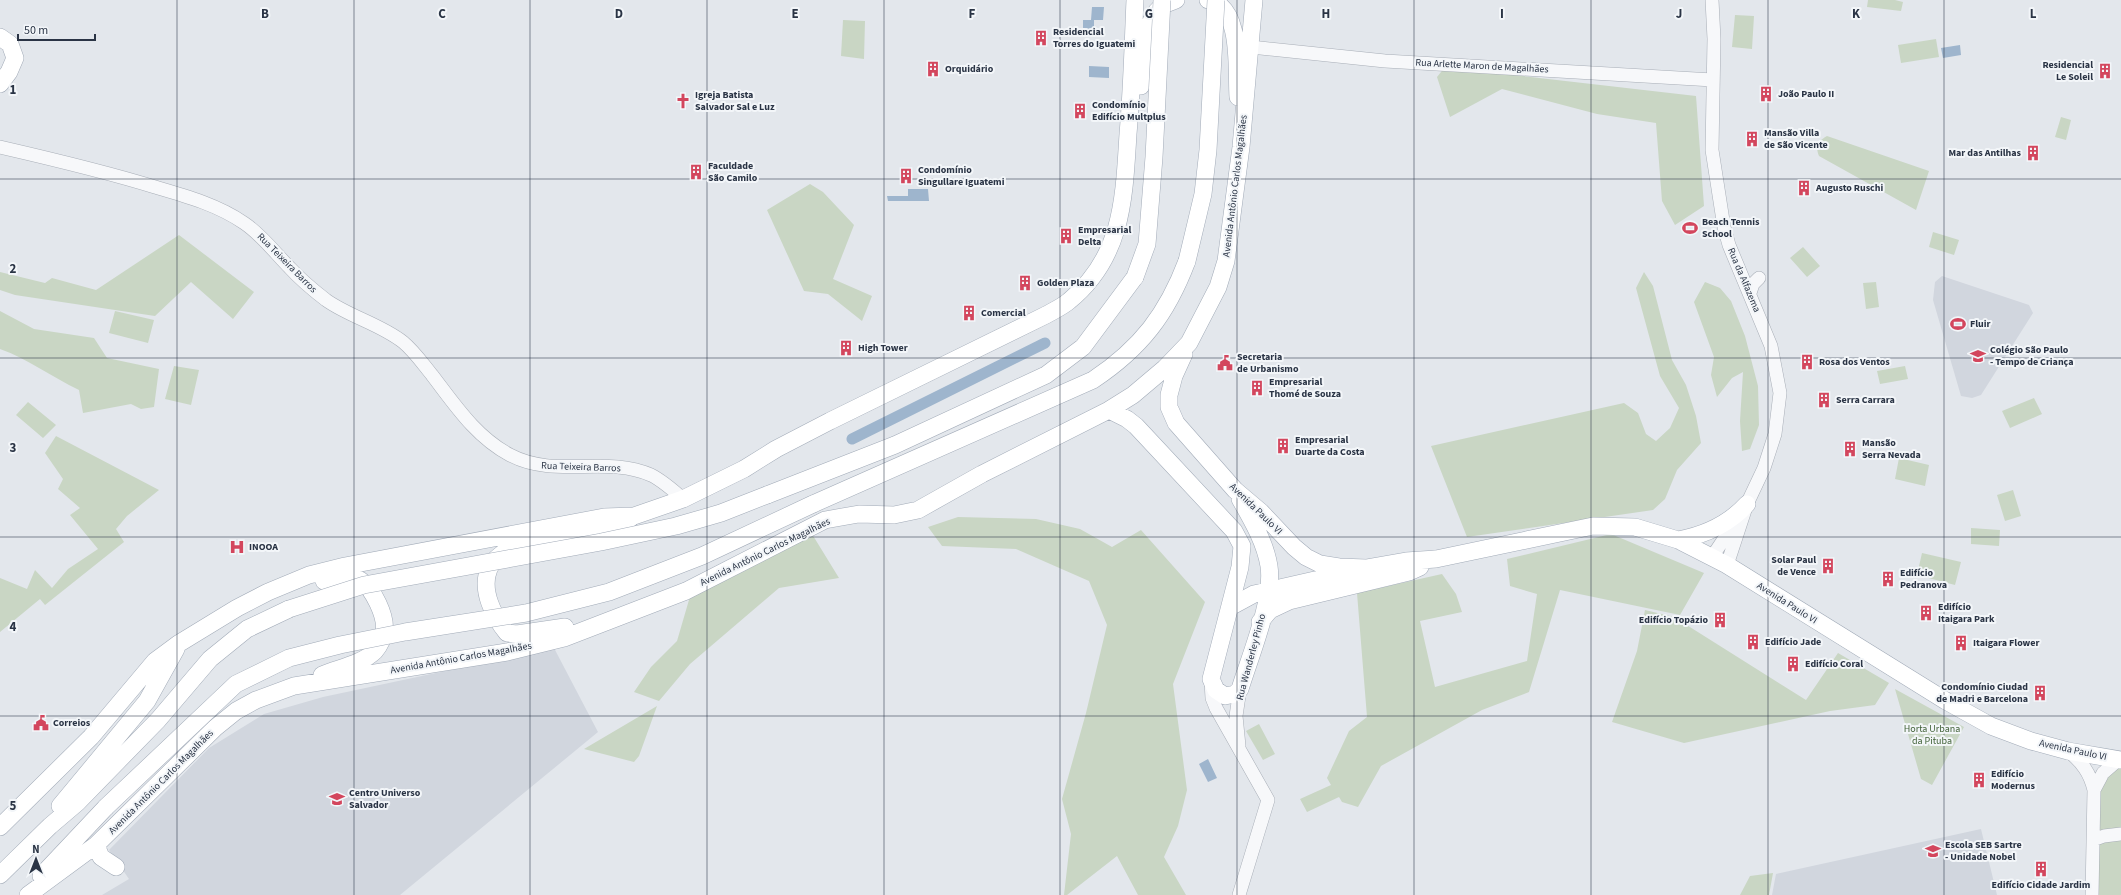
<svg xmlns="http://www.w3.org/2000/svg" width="2121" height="895" font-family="'Source Sans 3',sans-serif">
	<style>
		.built { fill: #d1d6de }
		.green { fill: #c9d6c4 }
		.water { fill: #9eb5cd }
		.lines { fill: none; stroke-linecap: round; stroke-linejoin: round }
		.canal { stroke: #9eb5cd; stroke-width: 11 }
		.minor-casing { stroke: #a8aeb7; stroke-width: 14 }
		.major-casing { stroke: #a2abb8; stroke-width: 18 }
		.minor { stroke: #f7f8fa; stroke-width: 13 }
		.major { stroke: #fff; stroke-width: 17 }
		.major-bridge-casing { stroke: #a2abb8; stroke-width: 18; stroke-linecap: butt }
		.major-bridge { stroke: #fff; stroke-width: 17 }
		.grid { fill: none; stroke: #2a3445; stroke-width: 1; stroke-opacity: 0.55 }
		.labels { text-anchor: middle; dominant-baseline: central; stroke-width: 4; stroke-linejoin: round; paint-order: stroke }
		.poi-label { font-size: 10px; font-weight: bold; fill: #2a3445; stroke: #f3f6f9; text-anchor: start }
		.street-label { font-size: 10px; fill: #2a3445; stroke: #f3f6f9 }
		.park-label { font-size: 10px; fill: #406137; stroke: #f3f6f9 }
		.grid-label { font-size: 13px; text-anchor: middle; font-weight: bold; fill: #2a3445; stroke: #f3f6f9; stroke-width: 4; stroke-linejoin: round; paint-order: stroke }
	</style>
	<rect width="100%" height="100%" fill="#e3e7ec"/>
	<path class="built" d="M 1942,276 L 2029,305 L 2033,313 L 1981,395 L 1972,398 L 1961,396 L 1933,300 L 1935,282 Z
		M 554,648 L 598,732 L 400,895 L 102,895 L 129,879 L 109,850 L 209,748 L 264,714 L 323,697 Z
		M 1981,829 L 1997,895 L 1772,895 L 1776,874 Z"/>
	<path class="green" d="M 1868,0 L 1895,0 L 1903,2 L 1901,11 L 1867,7 Z
		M 1735,15 L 1754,16 L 1752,49 L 1732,47 Z
		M 843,20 L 865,21 L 864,59 L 841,56 Z
		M 1936,39 L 1939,57 L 1901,63 L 1898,45 Z
		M 1445,67 L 1696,96 L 1704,206 L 1675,225 L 1662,201 L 1656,123 L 1597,114 L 1502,89 L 1450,117 L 1437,77 Z
		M 2061,117 L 2071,120 L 2066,140 L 2055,137 Z
		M 1827,136 L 1929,171 L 1916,210 L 1819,156 C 1815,146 1818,141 1827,136 Z
		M 810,184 L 823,192 L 854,225 L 833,279 L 872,296 L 862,321 L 828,294 L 804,291 L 767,210 Z
		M 1933,232 L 1959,240 L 1954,255 L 1929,247 Z
		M 179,235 L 254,292 L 233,319 L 191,282 L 155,316 L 15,295 L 0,290 L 0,272 L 45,283 L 52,278 L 96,290 Z
		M 1803,247 L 1820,266 L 1807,277 L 1790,258 Z
		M 1644,272 L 1653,286 L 1672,360 L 1686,385 L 1696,416 L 1701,443 L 1677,470 L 1665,499 L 1653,510 L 1467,537 L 1431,446 L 1624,403 L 1638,413 L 1646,434 L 1656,441 L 1670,428 L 1679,408 L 1660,376 L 1636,288 Z
		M 1705,282 L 1720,288 L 1731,301 L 1745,336 L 1758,386 L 1759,425 L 1750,449 L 1742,451 L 1740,421 L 1743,372 L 1732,378 L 1717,397 L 1711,375 L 1714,357 L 1694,302 Z
		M 1876,282 L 1879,307 L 1866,309 L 1863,283 Z
		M 0,311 L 34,329 L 94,338 L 107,358 L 159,369 L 154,407 L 141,409 L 131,404 L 83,413 L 79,390 C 52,377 28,359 0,349 Z
		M 115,311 L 154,320 L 148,343 L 109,333 Z
		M 174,366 L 199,370 L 191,405 L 165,399 Z
		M 1905,366 L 1908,379 L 1880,384 L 1877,371 Z
		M 2034,398 L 2042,414 L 2010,428 L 2002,411 Z
		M 28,402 L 56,425 L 43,438 L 16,415 Z
		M 56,436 L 159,490 L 127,516 L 116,529 L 124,542 L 45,605 L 40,599 L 0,632 L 0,578 L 27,589 L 35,570 L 52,588 L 68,569 L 98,549 L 70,515 L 80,508 L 58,489 L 63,479 L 45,453 Z
		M 1899,458 L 1929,465 L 1925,486 L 1895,479 Z
		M 2013,490 L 2021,516 L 2005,521 L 1997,495 Z
		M 958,517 L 1036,519 L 1080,529 L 1112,547 L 1141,530 L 1205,602 L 1173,684 L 1187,790 L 1178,826 L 1164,857 L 1186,895 L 1138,895 L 1117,856 L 1067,895 L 1064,895 L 1071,834 L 1062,799 L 1086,713 L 1107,625 L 1089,581 L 1016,549 L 942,546 L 928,527 Z
		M 1971,528 L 2000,530 L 1999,546 L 1971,544 Z
		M 812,534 L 839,578 L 779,588 L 690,664 L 659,701 L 634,692 L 651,667 L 677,641 L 691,593 Z
		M 1611,534 L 1704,573 L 1680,615 L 1560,590 L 1529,692 L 1482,710 L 1381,766 L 1358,807 L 1342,802 L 1339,797 L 1307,812 L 1300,799 L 1331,785 L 1327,778 L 1349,731 L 1367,717 L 1357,593 L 1442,574 L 1456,594 L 1462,612 L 1420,621 L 1435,687 L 1527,661 L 1537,594 L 1510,586 L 1507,559 Z
		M 1922,553 L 1961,562 L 1955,585 L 1917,575 Z
		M 1645,610 L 1674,617 L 1806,700 L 1838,653 L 1889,683 L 1875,705 L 1830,711 L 1684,743 L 1612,722 L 1637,651 Z
		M 1895,689 L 1964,727 L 1932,785 L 1921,779 Z
		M 657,706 L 639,756 L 634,762 L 584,749 Z
		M 1259,724 L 1275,754 L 1263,760 L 1246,731 Z
		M 2121,764 L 2121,895 L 2094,895 L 2097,785 Z
		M 1773,873 L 1769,895 L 1740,895 L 1750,876 Z"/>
	<path class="water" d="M 1092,7 L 1104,7 L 1103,20 L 1094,20 L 1094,30 L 1083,29 L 1083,20 L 1091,20 Z
		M 1960,45 L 1961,55 L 1943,58 L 1941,48 Z
		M 1089,66 L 1109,67 L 1109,78 L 1089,77 Z
		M 908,189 L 928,189 L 929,201 L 888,201 L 887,196 L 908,196 Z
		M 1208,759 L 1217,778 L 1208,782 L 1199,764 Z"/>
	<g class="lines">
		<path class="canal" d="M 852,439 L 1045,343"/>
		<defs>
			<path id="minor" d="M 1712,0 L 1714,39 L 1712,150 L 1724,227 L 1729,245 L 1771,346 L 1780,393 L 1775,434 L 1764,468 L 1747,504 L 1727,565
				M 1251,47 L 1385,61 L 1713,80
				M 0,147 C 52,159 104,171 155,187 C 186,196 218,205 244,223 C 262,235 275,253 290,268 C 301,280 313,290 326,300 C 350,317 380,324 403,342 C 414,351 423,364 432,375 C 455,405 476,437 510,455 C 555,479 606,455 651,475 C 663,481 673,490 683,499
				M 1750,293 L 1753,284 L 1759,278
				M 1712,557 L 1740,515
				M 1211,681 L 1212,698 L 1216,708 L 1268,800 L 1239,895
				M 1239,746 L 1236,716 L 1240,689
				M 2068,751 C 2082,762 2090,773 2094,790 L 2092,895
				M 2094,790 L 2103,773 L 2118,760
				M 2093,840 L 2104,836 L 2121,834"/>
			<path id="major" d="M 1208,0 C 1243,7 1236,69 1238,97
				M 0,37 L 10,44 L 15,58 L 9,72 L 0,84
				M 1141,86 L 1150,24 C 1155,10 1161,5 1176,0
				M 1184,354 L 1174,376 L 1169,395 L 1169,407 L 1176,423 L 1235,490 L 1261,512 L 1294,547 L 1306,557 L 1320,564 L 1339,567 L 1366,568 L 1406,561 L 1436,559 L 1593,526 L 1635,527 L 1678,540 L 1727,565 L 1946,701 L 1991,726 L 2031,741 L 2068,751 L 2121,760
				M 1109,410 L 1127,419 L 1136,426 L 1234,531 L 1242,546 L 1240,567 L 1211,679 L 1216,690 L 1225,696 L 1235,694 L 1240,689 C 1250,656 1274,599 1269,566 C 1265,542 1252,520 1240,499
				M 767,495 L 895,445 L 1046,375 L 1083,347 L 1135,277
				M 813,504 L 1093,380 C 1141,348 1167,314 1187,261
				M 1678,540 C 1705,535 1728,525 1747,504
				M 1230,607 L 1254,594 L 1350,572
				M 1260,622 L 1270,610 L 1289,601 L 1409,572 L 1420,567
				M 565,627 L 517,634 L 507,633 C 494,617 480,590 489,569 C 492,560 501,555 508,549 L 612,528 L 631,518
				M 322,675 C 338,668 362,664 375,651 C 379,646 383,638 384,632 C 387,617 373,588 360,580 C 350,575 335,579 324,581
				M 60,806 L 147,701 L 176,649
				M 0,827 L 91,737 L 155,661 L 178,644 L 237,608 L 268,592 L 309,575 L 345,566 L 604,517 L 634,516 L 683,499 L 744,469 L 776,449 L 830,421 L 1046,315 C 1053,311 1062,307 1069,301 C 1123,257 1124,198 1128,134 C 1132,89 1133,45 1135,0
				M 96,845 L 101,857 L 116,867
				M 0,875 L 50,826 L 77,803 L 158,720 L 210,659 L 247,629 L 289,609
				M 41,876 L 106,807
				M 28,895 L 96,845 L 215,728 L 236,711 L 256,700 L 294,686 L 507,652 L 564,638 L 686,591 L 825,520 L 859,514 L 894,515 L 918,510 L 982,474 L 1109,410 L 1133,395 L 1165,368 L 1189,343 L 1218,287 L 1226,261 L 1241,147 L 1254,0"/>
		</defs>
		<use href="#minor" class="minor-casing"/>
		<use href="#major" class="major-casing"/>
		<use href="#minor" class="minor"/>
		<use href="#major" class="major"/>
		<defs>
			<path id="major-bridge" d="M 1187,261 L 1203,194 L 1208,150 L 1216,0
				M 1135,277 L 1147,244 L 1154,157 L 1162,0
				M 289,609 L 364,585 L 601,542 L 676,526 L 721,513 L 767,495
				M 106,807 L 236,684 L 289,658 L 340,645 L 405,632 L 526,613 L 609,592 L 702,556 L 813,504"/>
		</defs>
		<use href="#major-bridge" class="major-bridge-casing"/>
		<use href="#major-bridge" class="major-bridge"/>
	</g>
	<path class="grid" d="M 177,0 L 177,895M 354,0 L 354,895M 530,0 L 530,895M 707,0 L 707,895M 884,0 L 884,895M 1060,0 L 1060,895M 1237,0 L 1237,895M 1414,0 L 1414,895M 1591,0 L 1591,895M 1768,0 L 1768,895M 1944,0 L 1944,895M 0,179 L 2121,179M 0,358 L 2121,358M 0,537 L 2121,537M 0,716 L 2121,716"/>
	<defs>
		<symbol id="building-bare" viewBox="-9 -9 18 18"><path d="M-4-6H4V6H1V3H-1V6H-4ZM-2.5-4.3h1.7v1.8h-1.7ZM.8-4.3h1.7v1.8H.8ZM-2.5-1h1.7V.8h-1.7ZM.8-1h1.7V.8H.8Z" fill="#d3465d" stroke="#f3f6f9" stroke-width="2.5" paint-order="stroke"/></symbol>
		<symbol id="church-bare" viewBox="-9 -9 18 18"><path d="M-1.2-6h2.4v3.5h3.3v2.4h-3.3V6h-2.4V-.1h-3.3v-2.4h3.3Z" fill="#d3465d" stroke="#f3f6f9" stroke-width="2.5" paint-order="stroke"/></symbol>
		<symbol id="stadium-bare" viewBox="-9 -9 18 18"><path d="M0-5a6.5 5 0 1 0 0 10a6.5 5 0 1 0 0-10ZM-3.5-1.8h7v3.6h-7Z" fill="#d3465d" stroke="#f3f6f9" stroke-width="2.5" paint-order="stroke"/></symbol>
		<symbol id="school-bare" viewBox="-9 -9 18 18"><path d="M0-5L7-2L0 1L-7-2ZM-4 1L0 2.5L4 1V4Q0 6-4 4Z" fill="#d3465d" stroke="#f3f6f9" stroke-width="2.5" paint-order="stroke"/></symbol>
		<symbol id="civic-bare" viewBox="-9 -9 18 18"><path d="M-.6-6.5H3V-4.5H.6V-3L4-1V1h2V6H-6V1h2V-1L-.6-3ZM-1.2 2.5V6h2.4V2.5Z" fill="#d3465d" stroke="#f3f6f9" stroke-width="2.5" paint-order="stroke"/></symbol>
		<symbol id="hospital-bare" viewBox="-9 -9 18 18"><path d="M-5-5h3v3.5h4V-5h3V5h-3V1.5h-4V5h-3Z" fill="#d3465d" stroke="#f3f6f9" stroke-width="2.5" paint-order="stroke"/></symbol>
		<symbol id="university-bare" viewBox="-9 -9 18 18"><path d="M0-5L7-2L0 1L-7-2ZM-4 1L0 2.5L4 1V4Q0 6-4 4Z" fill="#d3465d" stroke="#f3f6f9" stroke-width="2.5" paint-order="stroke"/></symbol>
	</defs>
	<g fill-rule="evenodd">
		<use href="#building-bare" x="1030" y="27" width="22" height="22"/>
		<use href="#building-bare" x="922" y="58" width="22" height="22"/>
		<use href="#building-bare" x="2094" y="60" width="22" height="22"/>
		<use href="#building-bare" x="1755" y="83" width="22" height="22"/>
		<use href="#church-bare" x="672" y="90" width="22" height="22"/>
		<use href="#building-bare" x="1069" y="100" width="22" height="22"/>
		<use href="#building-bare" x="1741" y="128" width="22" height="22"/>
		<use href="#building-bare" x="2022" y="142" width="22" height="22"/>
		<use href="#building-bare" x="685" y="161" width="22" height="22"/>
		<use href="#building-bare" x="895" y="165" width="22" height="22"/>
		<use href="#building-bare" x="1793" y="177" width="22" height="22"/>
		<use href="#stadium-bare" x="1679" y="217" width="22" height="22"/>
		<use href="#building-bare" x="1055" y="225" width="22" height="22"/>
		<use href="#building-bare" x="1014" y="272" width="22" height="22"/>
		<use href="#building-bare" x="958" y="302" width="22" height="22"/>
		<use href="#stadium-bare" x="1947" y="313" width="22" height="22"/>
		<use href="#building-bare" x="835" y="337" width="22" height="22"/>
		<use href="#school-bare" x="1967" y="345" width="22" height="22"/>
		<use href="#building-bare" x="1796" y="351" width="22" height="22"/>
		<use href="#civic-bare" x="1214" y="352" width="22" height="22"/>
		<use href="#building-bare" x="1246" y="377" width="22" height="22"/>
		<use href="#building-bare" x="1813" y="389" width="22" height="22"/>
		<use href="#building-bare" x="1272" y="435" width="22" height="22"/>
		<use href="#building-bare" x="1839" y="438" width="22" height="22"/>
		<use href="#hospital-bare" x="226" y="536" width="22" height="22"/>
		<use href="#building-bare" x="1817" y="555" width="22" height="22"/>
		<use href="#building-bare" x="1877" y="568" width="22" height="22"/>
		<use href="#building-bare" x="1915" y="602" width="22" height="22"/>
		<use href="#building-bare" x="1709" y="609" width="22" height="22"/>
		<use href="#building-bare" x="1742" y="631" width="22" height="22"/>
		<use href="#building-bare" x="1950" y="632" width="22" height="22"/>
		<use href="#building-bare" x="1782" y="653" width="22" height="22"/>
		<use href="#building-bare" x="2029" y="682" width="22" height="22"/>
		<use href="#civic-bare" x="30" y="712" width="22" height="22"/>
		<use href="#building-bare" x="1968" y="769" width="22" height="22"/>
		<use href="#university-bare" x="326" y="788" width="22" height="22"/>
		<use href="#school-bare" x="1922" y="840" width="22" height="22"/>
		<use href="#building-bare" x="2030" y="858" width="22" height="22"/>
	</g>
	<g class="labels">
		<g class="poi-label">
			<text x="1053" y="32">Residencial<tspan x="1053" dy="12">Torres do Iguatemi</tspan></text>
			<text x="2093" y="65" text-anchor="end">Residencial<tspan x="2093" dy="12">Le Soleil</tspan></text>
			<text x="945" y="69">Orquidário</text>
			<text x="1778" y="94">João Paulo II</text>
			<text x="695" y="95">Igreja Batista<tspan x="695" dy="12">Salvador Sal e Luz</tspan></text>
			<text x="1092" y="105">Condomínio<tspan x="1092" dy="12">Edifício Multplus</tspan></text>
			<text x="1764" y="133">Mansão Villa<tspan x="1764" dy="12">de São Vicente</tspan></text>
			<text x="2021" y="153" text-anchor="end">Mar das Antilhas</text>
			<text x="708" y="166">Faculdade<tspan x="708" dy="12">São Camilo</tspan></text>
			<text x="918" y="170">Condomínio<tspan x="918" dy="12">Singullare Iguatemi</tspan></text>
			<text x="1816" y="188">Augusto Ruschi</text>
			<text x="1702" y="222">Beach Tennis<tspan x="1702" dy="12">School</tspan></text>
			<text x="1078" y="230">Empresarial<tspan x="1078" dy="12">Delta</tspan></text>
			<text x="1037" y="283">Golden Plaza</text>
			<text x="981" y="313">Comercial</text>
			<text x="1970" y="324">Fluir</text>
			<text x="858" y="348">High Tower</text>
			<text x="1990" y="350">Colégio São Paulo<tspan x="1990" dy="12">- Tempo de Criança</tspan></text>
			<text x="1237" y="357">Secretaria<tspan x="1237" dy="12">de Urbanismo</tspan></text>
			<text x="1819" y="362">Rosa dos Ventos</text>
			<text x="1269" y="382">Empresarial<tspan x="1269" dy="12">Thomé de Souza</tspan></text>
			<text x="1836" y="400">Serra Carrara</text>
			<text x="1295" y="440">Empresarial<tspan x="1295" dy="12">Duarte da Costa</tspan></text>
			<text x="1862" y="443">Mansão<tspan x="1862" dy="12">Serra Nevada</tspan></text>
			<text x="249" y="547">INOOA</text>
			<text x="1816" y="560" text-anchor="end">Solar Paul<tspan x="1816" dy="12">de Vence</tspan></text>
			<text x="1900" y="573">Edifício<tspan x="1900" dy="12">Pedranova</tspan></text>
			<text x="1938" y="607">Edifício<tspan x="1938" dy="12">Itaigara Park</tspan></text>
			<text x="1708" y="620" text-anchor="end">Edifício Topázio</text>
			<text x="1765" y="642">Edifício Jade</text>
			<text x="1973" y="643">Itaigara Flower</text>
			<text x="1805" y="664">Edifício Coral</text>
			<text x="2028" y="687" text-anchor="end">Condomínio Ciudad<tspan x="2028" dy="12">de Madri e Barcelona</tspan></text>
			<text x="53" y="723">Correios</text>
			<text x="1991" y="774">Edifício<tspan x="1991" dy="12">Modernus</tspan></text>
			<text x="349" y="793">Centro Universo<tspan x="349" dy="12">Salvador</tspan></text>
			<text x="1945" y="845">Escola SEB Sartre<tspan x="1945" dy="12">- Unidade Nobel</tspan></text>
			<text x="2041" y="885" text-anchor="middle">Edifício Cidade Jardim</text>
		</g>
		<g class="street-label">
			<text transform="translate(1482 66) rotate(3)">Rua Arlette Maron de Magalhães</text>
			<text transform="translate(1235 186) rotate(-83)">Avenida Antônio Carlos Magalhães</text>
			<text transform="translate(287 263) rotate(45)">Rua Teixeira Barros</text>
			<text transform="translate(1744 280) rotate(67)">Rua da Alfazema</text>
			<text transform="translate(581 467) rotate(2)">Rua Teixeira Barros</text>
			<text transform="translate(1256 509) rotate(44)">Avenida Paulo VI</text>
			<text transform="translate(765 552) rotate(-26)">Avenida Antônio Carlos Magalhães</text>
			<text transform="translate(1787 603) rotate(32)">Avenida Paulo VI</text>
			<text transform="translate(1251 657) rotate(-75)">Rua Wanderley Pinho</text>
			<text transform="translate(461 658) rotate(-10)">Avenida Antônio Carlos Magalhães</text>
			<text transform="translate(2073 750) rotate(12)">Avenida Paulo VI</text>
			<text transform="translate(161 782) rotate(-45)">Avenida Antônio Carlos Magalhães</text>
		</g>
		<g class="park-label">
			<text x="1932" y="729">Horta Urbana<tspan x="1932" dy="12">da Pituba</tspan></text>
		</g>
	</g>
	<g class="grid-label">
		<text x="265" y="18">B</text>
		<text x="442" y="18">C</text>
		<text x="619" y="18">D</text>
		<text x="795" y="18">E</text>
		<text x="972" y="18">F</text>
		<text x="1149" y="18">G</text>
		<text x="1326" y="18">H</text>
		<text x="1502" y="18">I</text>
		<text x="1679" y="18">J</text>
		<text x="1856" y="18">K</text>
		<text x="2033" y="18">L</text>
		<text x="13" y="94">1</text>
		<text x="13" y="273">2</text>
		<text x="13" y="452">3</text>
		<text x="13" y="631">4</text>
		<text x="13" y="810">5</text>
	</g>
	<g transform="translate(36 859)" stroke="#f3f6f9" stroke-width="3" paint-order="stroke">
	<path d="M0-3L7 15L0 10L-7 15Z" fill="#2a3445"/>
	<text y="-6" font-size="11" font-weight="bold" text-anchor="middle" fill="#2a3445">N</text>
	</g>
	<path d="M18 34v6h77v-6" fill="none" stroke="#2a3445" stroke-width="2"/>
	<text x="24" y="34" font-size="12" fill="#2a3445" stroke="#f3f6f9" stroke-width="3" paint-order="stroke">50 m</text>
</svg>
